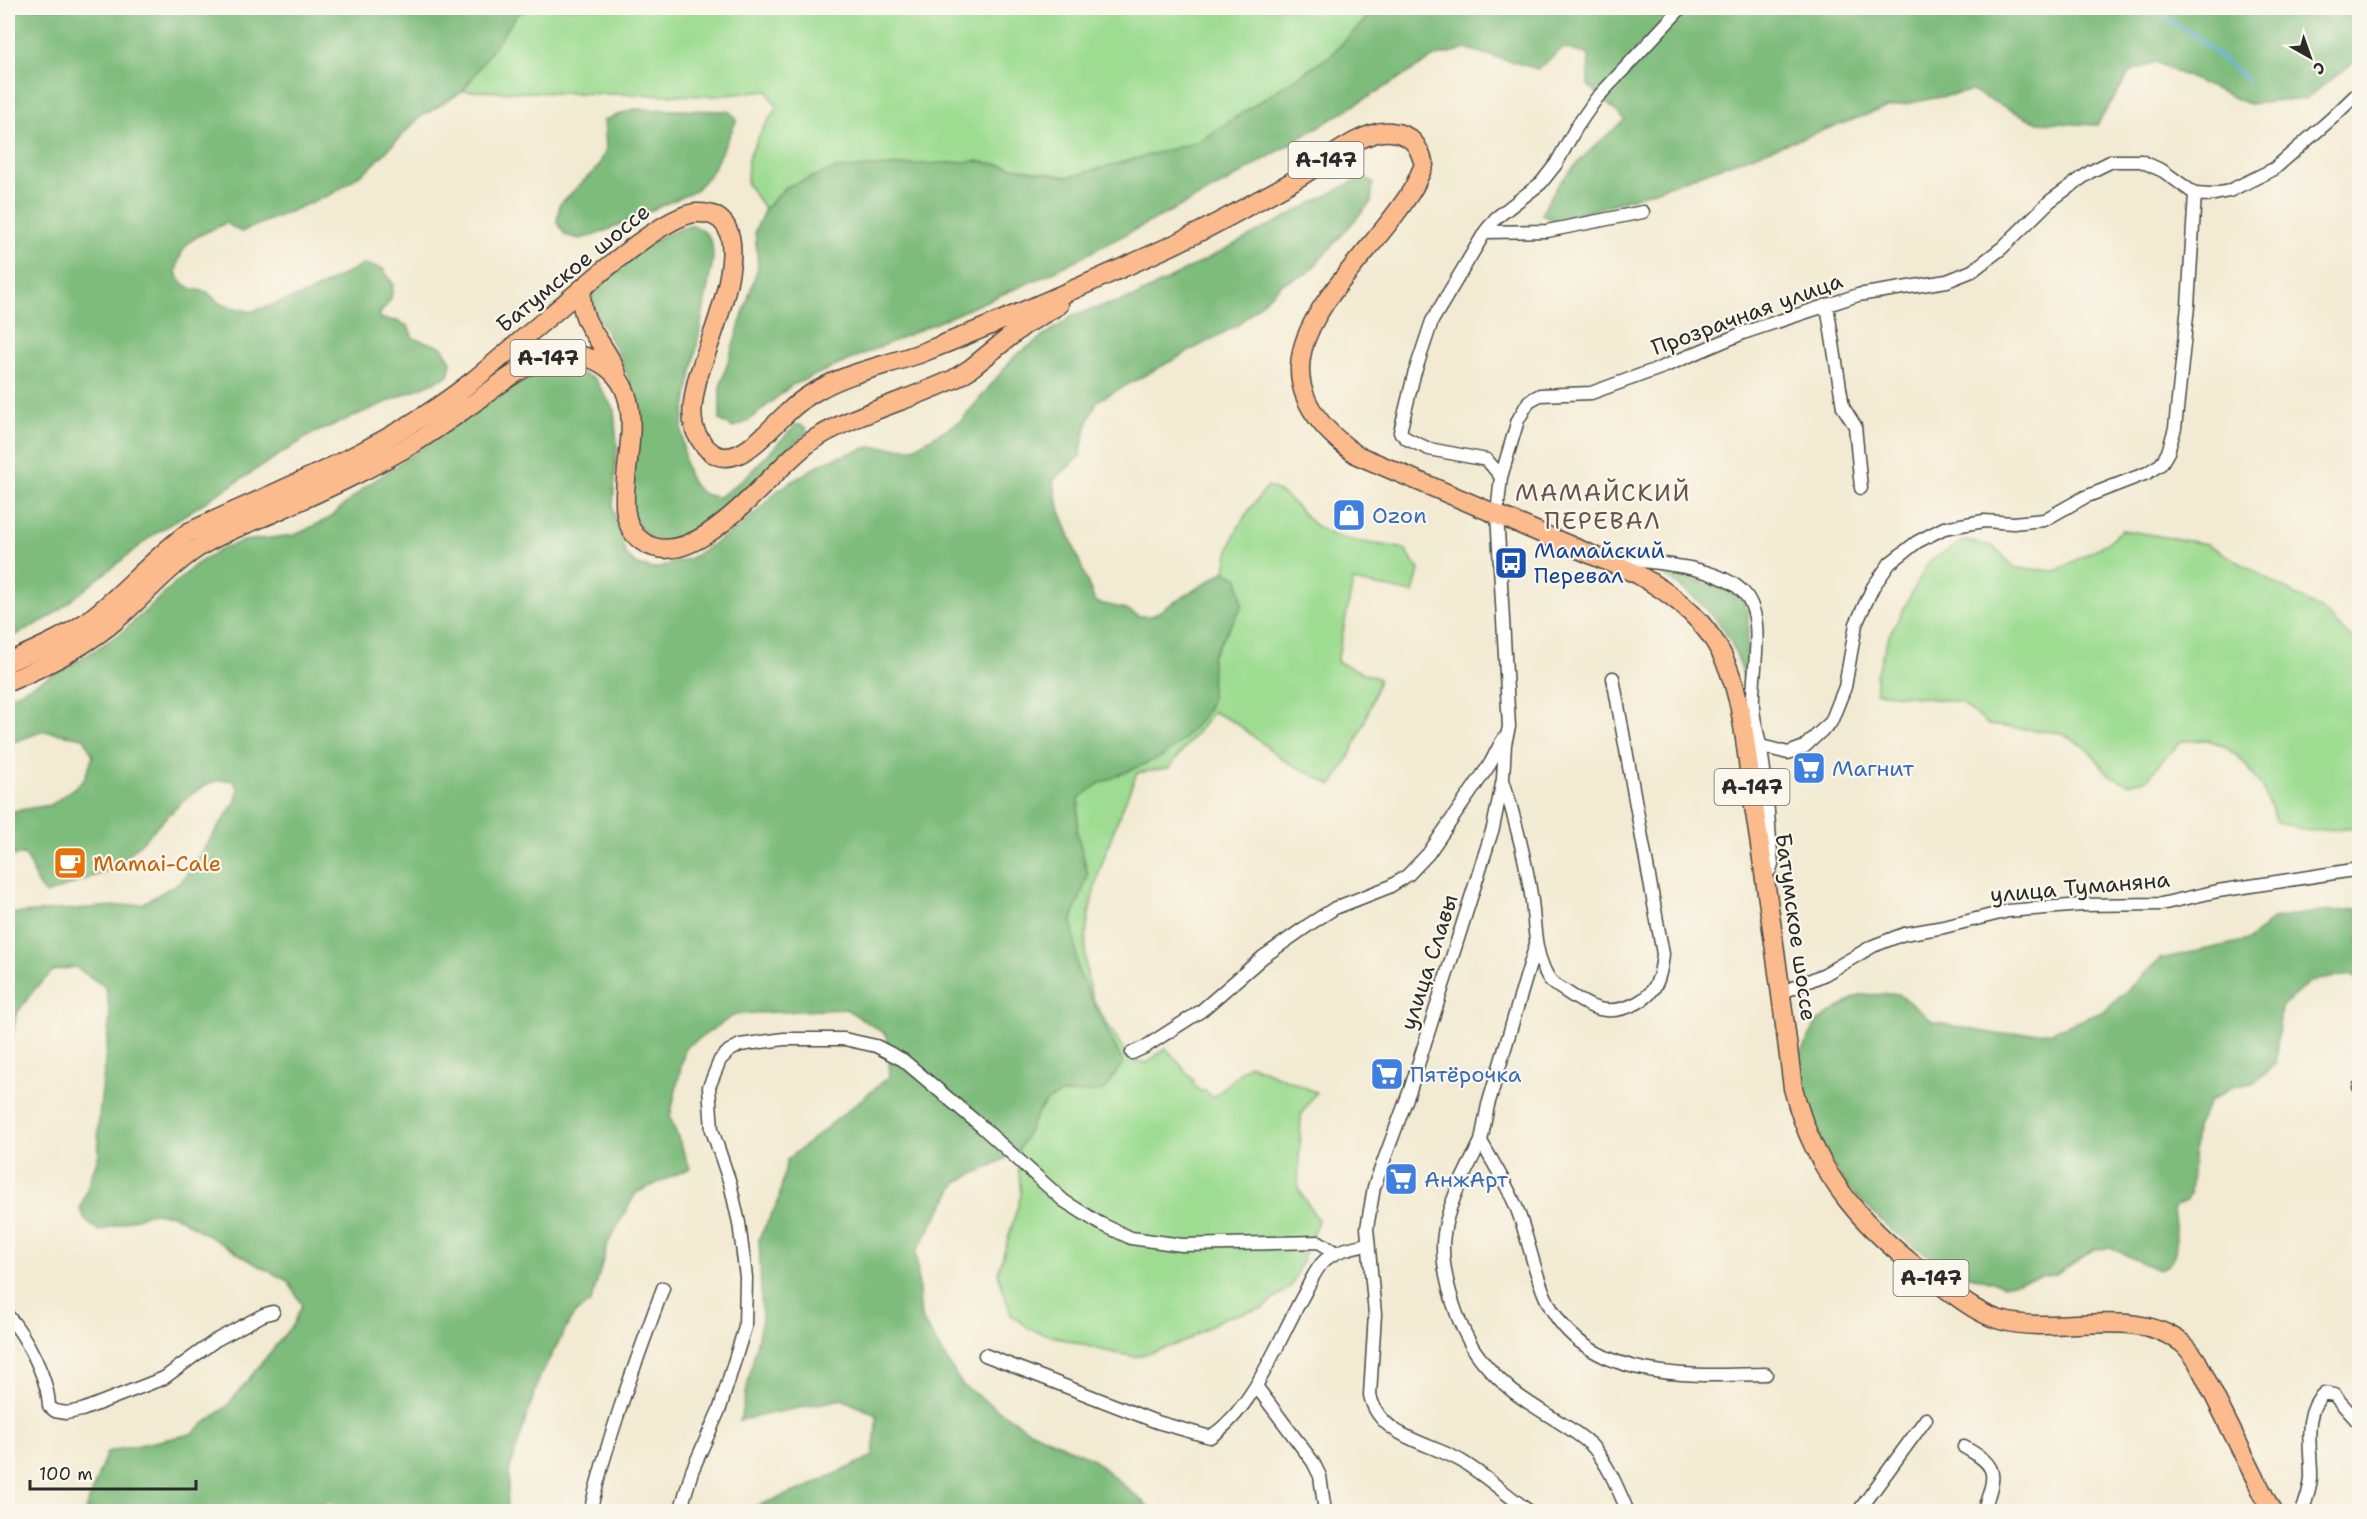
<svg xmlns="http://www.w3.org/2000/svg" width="2367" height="1519" font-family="'Shantell Sans',sans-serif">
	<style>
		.green { fill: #9ddc91; stroke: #64845e; stroke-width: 1.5 }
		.forest { fill: #7ebc7b; stroke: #547453; stroke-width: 1.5 }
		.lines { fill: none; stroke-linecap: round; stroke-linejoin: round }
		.stream { stroke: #71b4e6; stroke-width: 3 }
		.minor-casing { stroke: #494844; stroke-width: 15 }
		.highway-casing { stroke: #494844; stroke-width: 21 }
		.minor { stroke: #fff; stroke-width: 12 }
		.highway { stroke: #fbbb8d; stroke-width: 18 }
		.labels { text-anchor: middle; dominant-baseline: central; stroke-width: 4.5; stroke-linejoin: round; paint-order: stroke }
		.shield { fill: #fbf7ec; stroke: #696865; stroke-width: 1.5 }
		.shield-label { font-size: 21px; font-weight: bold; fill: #2b2b2b }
		.street-label { font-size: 22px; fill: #2b2b2b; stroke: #fbf7ec }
		.shop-label { font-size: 22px; fill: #366cbe; stroke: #fbf7ec; text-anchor: start }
		.transit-label { font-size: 22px; fill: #164399; stroke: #fbf7ec; text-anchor: start }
		.food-label { font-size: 22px; fill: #c56008; stroke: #fbf7ec; text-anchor: start }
		.neighbourhood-label { font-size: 24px; letter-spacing: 1.5px; fill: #69544d; stroke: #fbf7ec }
	</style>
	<rect width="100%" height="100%" fill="#fbf7ec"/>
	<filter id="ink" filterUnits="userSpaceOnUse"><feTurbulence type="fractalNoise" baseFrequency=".0167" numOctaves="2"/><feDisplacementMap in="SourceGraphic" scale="12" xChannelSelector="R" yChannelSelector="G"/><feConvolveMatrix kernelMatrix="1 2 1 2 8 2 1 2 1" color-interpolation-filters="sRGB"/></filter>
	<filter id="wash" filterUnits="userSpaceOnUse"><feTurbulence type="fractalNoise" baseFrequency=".008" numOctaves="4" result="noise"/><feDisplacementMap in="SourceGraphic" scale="24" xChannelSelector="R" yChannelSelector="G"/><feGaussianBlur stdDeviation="1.35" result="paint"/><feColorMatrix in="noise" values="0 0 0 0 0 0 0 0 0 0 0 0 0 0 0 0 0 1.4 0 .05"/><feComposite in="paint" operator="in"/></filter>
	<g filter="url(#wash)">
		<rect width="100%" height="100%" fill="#f2ead2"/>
		<path class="green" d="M 527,8 L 1377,8 L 1330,56 L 1198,142 L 1068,177 L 978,161 L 786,187 L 765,209 L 747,184 L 748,159 L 761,132 L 777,107 L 767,91 L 714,96 L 463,91 L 516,15 Z
			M 1268,486 C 1294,497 1298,513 1318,527 C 1342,544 1377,542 1404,549 L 1419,570 L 1413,593 L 1353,581 L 1337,662 L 1379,679 C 1368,716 1354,754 1332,785 L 1284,760 L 1236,723 L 1213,712 L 1169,768 L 1137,773 C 1112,834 1066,935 1094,1000 C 1104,1020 1118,1040 1130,1060 L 1147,1063 L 1166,1048 L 1194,1081 L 1192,1083 L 1201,1092 L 1205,1090 L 1213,1098 L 1249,1064 L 1316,1092 L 1301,1115 L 1298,1188 L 1318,1220 L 1292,1285 L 1263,1308 L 1223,1318 L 1184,1342 L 1135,1357 L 1101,1350 L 1032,1330 L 1011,1315 L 998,1273 L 1021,1195 L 1017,1153 L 1038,1112 L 1048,1100 L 1061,1094 L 1103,1091 L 1123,1063 L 1078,971 L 1072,919 L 1088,875 L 1077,833 L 1079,798 L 1100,783 L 1163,756 L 1211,700 L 1212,656 L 1242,606 L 1238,578 L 1225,571 C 1228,537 1246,512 1268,486 Z
			M 2122,530 L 2207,544 L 2322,610 L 2359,645 L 2359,828 L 2309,831 L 2277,822 C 2266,791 2245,751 2211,741 C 2203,739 2191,741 2182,741 L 2159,764 L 2148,779 L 2128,784 L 2109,775 L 2089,750 L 2062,733 L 1989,725 L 1960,702 L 1876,692 L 1876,675 L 1889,636 L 1929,561 L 1964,541 L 1992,546 L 2016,568 L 2056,571 L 2107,543 Z"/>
		<path class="forest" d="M 8,8 L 527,8 L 516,16 L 463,91 L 419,118 L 371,167 L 334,193 L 241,232 L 226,223 C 195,238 182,237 176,273 L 181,282 L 192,289 L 207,292 L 220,304 L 251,312 L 311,292 L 363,264 L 383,269 L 393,284 L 391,299 L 379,315 L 382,319 L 397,321 L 408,326 L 413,338 L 442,347 L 451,362 L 448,376 L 312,434 L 153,535 L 50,617 L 8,639 Z
			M 1377,8 L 2359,8 L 2359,58 L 2306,99 L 2248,104 L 2155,62 L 2130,72 L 2097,125 L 2036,122 L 1972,91 L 1888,107 L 1657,190 L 1590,211 L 1554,220 L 1542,215 C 1552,182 1598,142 1625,120 L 1588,85 L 1589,55 L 1563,48 L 1538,69 L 1467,49 L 1436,56 L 1227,182 L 1047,275 L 792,385 L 748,421 L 733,428 L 720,420 L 720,387 L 758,267 L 755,231 L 765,209 L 786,187 L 834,169 L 978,161 L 1068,177 L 1198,142 L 1330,56 Z
			M 634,109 L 729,111 L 735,117 L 736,122 L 711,173 L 695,191 L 598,234 L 580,239 L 565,235 L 557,222 L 560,204 L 599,166 L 606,149 L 604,120 Z
			M 1363,176 L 1373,182 L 1371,202 L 1308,273 L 1283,283 L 1238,325 L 1097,401 L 1086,427 L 1080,456 L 1053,481 L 1060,511 L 1095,602 L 1126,609 L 1138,616 L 1152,616 L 1225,571 L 1238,578 L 1242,606 L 1212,656 L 1211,700 L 1205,714 L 1183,740 L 1163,756 L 1100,783 L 1079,798 L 1077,833 L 1088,875 L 1072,919 L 1078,971 L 1123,1063 L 1103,1091 L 1061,1094 L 1048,1100 L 1038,1112 L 1017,1153 L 957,1182 L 916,1252 L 921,1318 L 962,1385 L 1025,1428 L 1091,1458 L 1154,1511 L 743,1511 L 810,1486 L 873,1456 L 877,1415 L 842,1399 L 740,1420 L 762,1319 L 759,1238 L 778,1202 L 787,1160 L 890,1076 L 887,1035 L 846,1009 L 736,1014 L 685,1048 L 670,1117 L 690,1168 L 636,1193 L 608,1243 L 591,1302 L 574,1314 L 540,1376 L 510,1468 L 506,1511 L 344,1511 L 333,1503 L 279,1506 L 272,1512 L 85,1511 L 107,1452 L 191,1434 L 227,1406 L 293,1324 L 302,1305 L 288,1281 L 259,1266 L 174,1215 L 151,1213 L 99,1231 L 87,1222 L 80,1210 L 99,1154 L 98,1127 L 110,1015 L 106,987 L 75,967 L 53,971 L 34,990 L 16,1014 L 11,1046 L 8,1050 L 8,914 L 142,904 L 182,881 L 236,801 L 238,788 L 233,781 C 194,769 144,851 110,869 C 90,879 67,886 46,894 C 30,882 37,867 24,855 L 8,856 L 8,812 L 51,805 L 84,780 L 93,756 L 84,738 L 44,731 L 8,744 L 8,698 L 73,664 L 120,634 L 195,565 L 223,548 L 244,541 L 295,535 L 328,519 L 365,487 L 472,414 L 534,374 L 551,368 L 576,371 L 595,379 L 614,410 L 617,445 L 613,509 L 626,555 L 637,565 L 654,569 L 691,558 L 743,525 L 778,490 L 824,462 L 869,447 L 914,448 L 961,421 L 1015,356 L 1075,314 L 1135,297 Z
			M 693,225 C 711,234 713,240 713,259 L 682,425 C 683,445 682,479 701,492 C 705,496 713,496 719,497 C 750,477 771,450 796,425 L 801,425 L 806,428 L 807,432 L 787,450 L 764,478 L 705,529 L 667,543 L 644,534 L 630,509 L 633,390 L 621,359 L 592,306 L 591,296 L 595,287 C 628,258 650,236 693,225 Z
			M 1655,568 L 1727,590 L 1742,599 L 1748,613 L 1747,699 C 1740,634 1708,603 1656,570 Z
			M 2359,909 L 2359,978 L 2351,975 L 2311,981 L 2281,1007 L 2275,1064 L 2255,1082 L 2230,1088 L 2210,1101 L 2196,1127 L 2190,1194 L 2187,1201 L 2176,1205 L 2173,1210 C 2175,1231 2184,1262 2158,1270 L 2111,1248 L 2095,1249 L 2056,1274 L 2004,1285 L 1951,1271 L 1891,1230 L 1843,1182 L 1810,1124 L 1797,1060 L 1817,1022 L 1859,995 L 1899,994 L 1933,1022 L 1996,1034 L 2051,1032 L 2105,1011 L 2160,959 L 2249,940 L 2273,919 L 2309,913 Z"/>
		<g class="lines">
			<path class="stream" d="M 2147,8 L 2193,34 L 2247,80"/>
		</g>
	</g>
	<g filter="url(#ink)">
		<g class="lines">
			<defs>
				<path id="minor" d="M 1485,232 L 1547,231 L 1643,212
					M 1827,305 L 1843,407 L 1855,426 L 1861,488
					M 1501,477 L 1487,460 L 1429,449 L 1407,439 L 1400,432 L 1414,375 L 1432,321 L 1485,232 L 1496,218 L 1541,183 L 1556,164 L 1576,128 L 1596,99 L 1681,8
					M 1611,558 C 1647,562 1716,565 1742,591 C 1768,615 1751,673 1753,706 C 1753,720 1758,732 1760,746 C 1768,784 1768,825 1772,864 L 1770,870 L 1765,872
					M 1761,746 L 1788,753 L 1804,747 L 1831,722 L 1845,687 L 1856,624 L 1873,587 L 1890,563 L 1917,542 L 1944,528 L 1984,521 L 2013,523 L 2044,520 L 2085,497 L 2147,473 L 2161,464 L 2168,452 L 2175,428 L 2188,306 L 2195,194
					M 1503,780 C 1515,819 1526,860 1532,901 C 1535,926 1534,953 1548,977 C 1551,983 1559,987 1565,991 C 1590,1008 1607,1018 1637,1003 C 1657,993 1661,975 1663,954 L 1613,678
					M 1536,944 L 1488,1105 L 1481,1141 C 1493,1163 1508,1186 1517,1209 C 1528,1237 1533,1268 1545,1296 C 1582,1383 1689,1376 1766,1374
					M 1781,993 L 1825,974 L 1873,946 L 1904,934 L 1944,927 L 2008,911 L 2082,905 L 2161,904 L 2218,891 L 2360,869
					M 1132,1053 L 1145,1047 L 1201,1011 L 1263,957 L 1310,924 L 1335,908 L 1389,887 L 1408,875 L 1428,854 L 1490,764 L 1503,739
					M 2359,1087 L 2360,1087
					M 1481,1141 C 1467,1170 1448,1202 1444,1234 C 1439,1265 1454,1314 1469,1341 C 1478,1358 1495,1376 1510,1389 C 1533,1409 1574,1427 1593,1447 C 1609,1466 1618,1489 1628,1512
					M 8,1316 C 26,1336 48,1378 49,1406 L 55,1411 L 66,1413 L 82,1410 L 164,1378 L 216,1340 L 263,1315 L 273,1312
					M 985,1355 L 1157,1422 L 1210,1437 C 1254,1409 1278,1340 1303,1296 C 1309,1285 1315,1269 1325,1260 C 1337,1250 1353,1247 1367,1244
					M 1256,1386 L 1313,1462 L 1320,1476 L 1325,1512
					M 1964,1447 C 2000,1467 1996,1474 1983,1512
					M 590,1512 C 608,1435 636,1362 663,1288
					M 680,1512 L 692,1471 L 720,1408 L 745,1327 L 746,1277 L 739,1223 L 730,1183 L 712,1130 L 709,1087 L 720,1060 L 729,1051 L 740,1045 L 784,1039 L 844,1039 L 876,1046 L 903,1060 L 981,1126 L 1064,1201 L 1099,1223 L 1131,1238 L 1182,1245 L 1319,1242 L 1336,1253
					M 1530,1512 C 1507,1495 1487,1477 1463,1462 C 1430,1442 1379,1438 1370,1395 L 1375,1314 L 1367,1228 L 1374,1187 L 1410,1090 L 1493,828 L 1503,779 L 1505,744 L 1509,727 L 1497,513 L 1501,477 L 1518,420 L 1529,401 L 1540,395 L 1591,393 L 1663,367 L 1743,333 L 1858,295 L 1947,281 L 1972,271 L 2002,248 L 2050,201 L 2090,172 L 2112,161 L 2141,161 L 2163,171 L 2195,194 L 2210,195 L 2229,191 L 2274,169 L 2331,119 L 2360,91
					M 1858,1512 L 1926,1419
					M 2302,1512 C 2306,1501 2310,1490 2311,1479 C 2312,1452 2301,1413 2324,1393 L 2334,1395 L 2360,1424"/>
				<path id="highway" d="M 582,290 C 577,325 607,343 617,374
					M 8,662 C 35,650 64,638 89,620 C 125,593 153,558 189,532 C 268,495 351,463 425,415 C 470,387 510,349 551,315 C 580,291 662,215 696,213 C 771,209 705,348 697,381 C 693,399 688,422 699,438 C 727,484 763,435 786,414 C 796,404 808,395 820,389 C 849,372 892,364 924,352 C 1000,322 1076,289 1151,255 C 1187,239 1222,221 1257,201 C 1272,193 1287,185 1301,176 C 1324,163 1364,128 1391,132 C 1412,134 1419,146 1424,165 C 1420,173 1417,182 1412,190 C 1360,277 1223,360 1357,455 L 1637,574 C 1668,592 1695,611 1715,642 C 1744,688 1745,748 1753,800 C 1768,896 1781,992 1793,1088 C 1815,1177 1868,1234 1942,1286 C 1960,1299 1979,1314 2000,1320 C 2057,1336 2133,1305 2182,1343 C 2188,1348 2193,1355 2197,1361 L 2272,1512
					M 8,682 C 46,666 85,647 116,620 C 147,594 171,563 206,543 C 228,530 252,522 275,512 C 322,491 371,469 416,442 C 437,429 458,414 478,400 C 500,384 521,366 548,358 C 566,352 585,354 602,364 C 667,404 594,510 643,542 C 698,578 774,463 816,438 C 858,413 909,400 954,379 L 970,369 L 1023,326 L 1059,305"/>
			</defs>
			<use href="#minor" class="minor-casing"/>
			<use href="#highway" class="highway-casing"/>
			<use href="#minor" class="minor"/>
			<use href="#highway" class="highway"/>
		</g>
	</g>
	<defs>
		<symbol id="shop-square" viewBox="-11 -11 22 22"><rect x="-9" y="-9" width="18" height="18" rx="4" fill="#3f7fe0" stroke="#fbf7ec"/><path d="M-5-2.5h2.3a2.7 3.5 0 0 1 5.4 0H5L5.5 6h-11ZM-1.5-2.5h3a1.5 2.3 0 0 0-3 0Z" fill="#fff"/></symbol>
		<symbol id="bus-square" viewBox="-11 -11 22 22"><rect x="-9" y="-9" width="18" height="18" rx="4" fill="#1a4fb4" stroke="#fbf7ec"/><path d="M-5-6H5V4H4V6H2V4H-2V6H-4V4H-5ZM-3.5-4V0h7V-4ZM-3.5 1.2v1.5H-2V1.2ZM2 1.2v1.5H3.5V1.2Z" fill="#fff"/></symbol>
		<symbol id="supermarket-square" viewBox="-11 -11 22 22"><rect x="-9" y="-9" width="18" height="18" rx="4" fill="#3f7fe0" stroke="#fbf7ec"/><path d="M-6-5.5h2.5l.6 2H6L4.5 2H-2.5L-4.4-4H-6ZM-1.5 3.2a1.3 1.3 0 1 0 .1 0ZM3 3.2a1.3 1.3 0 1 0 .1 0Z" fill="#fff"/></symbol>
		<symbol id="cafe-square" viewBox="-11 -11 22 22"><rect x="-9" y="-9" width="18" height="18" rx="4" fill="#e8710a" stroke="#fbf7ec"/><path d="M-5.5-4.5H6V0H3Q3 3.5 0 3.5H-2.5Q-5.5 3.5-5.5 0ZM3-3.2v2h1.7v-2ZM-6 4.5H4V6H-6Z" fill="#fff"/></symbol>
	</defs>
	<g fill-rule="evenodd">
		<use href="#shop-square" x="1330" y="496" width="38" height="38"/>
		<use href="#bus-square" x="1492" y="544" width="38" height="38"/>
		<use href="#supermarket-square" x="1790" y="749" width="38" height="38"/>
		<use href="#cafe-square" x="51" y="844" width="38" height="38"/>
		<use href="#supermarket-square" x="1368" y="1055" width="38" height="38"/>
		<use href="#supermarket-square" x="1382" y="1160" width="38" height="38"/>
	</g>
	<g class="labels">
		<g class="shield">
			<rect x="1288.5" y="142" width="75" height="36" rx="4.5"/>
			<rect x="510.5" y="340" width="75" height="36" rx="4.5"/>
			<rect x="1714.5" y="769" width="75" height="36" rx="4.5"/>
			<rect x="1893.5" y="1260" width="75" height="36" rx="4.5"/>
		</g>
		<g class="shield-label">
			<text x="1326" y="160">А-147</text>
			<text x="548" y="358">А-147</text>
			<text x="1752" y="787">А-147</text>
			<text x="1931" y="1278">А-147</text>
		</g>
		<g class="street-label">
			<text transform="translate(573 268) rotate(-39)">Батумское шоссе</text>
			<text transform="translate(1747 314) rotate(-20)">Прозрачная улица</text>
			<text transform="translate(2080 887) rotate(-5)">улица Туманяна</text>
			<text transform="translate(1796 927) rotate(82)">Батумское шоссе</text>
			<text transform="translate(1429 962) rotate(-72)">улица Славы</text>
		</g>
		<g class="shop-label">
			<text x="1372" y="515">Ozon</text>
			<text x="1832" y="768">Магнит</text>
			<text x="1410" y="1074">Пятёрочка</text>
			<text x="1424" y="1179">АнжАрт</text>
		</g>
		<g class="transit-label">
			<text x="1534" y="550">Мамайский<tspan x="1534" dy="25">Перевал</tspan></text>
		</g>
		<g class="food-label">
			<text x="93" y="863">Mamai-Cale</text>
		</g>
		<g class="neighbourhood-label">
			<text x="1603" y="493">МАМАЙСКИЙ<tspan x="1603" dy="28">ПЕРЕВАЛ</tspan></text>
		</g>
	</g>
	<rect width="2367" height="1519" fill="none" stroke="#fbf7ec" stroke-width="30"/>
	<g transform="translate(2310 57) rotate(140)" stroke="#fbf7ec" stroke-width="4.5" paint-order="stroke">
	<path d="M0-4.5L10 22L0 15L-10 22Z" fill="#2b2b2b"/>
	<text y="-9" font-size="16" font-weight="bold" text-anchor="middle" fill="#2b2b2b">С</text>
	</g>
	<path d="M30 1480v9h166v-9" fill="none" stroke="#2b2b2b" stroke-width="3"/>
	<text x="39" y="1480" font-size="18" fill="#2b2b2b" stroke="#fbf7ec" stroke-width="4.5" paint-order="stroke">100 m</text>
</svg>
